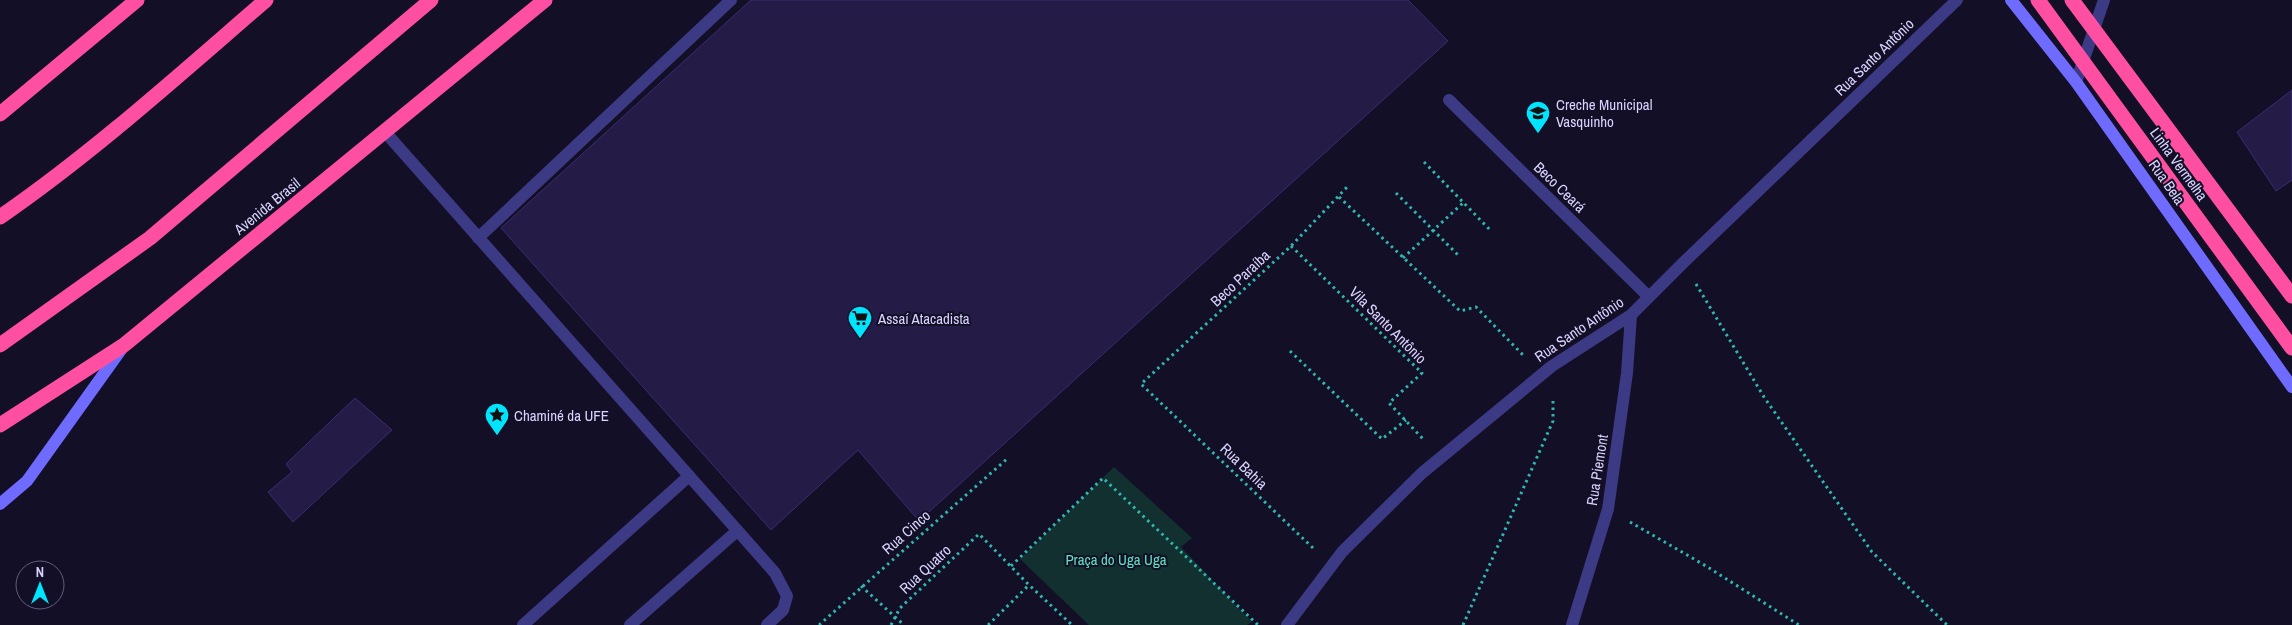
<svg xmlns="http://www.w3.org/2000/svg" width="2292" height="625" font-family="'Archivo Narrow',sans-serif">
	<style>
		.green { fill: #12302f }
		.building { fill: #241b47; stroke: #3b2d73 }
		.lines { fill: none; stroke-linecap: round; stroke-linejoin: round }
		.path { stroke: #2fb8b0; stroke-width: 3; stroke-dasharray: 2.5 4; stroke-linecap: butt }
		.lane { stroke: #3d3a85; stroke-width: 12 }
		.street { stroke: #3d3a85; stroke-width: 12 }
		.secondary { stroke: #6f6bff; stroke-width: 12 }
		.highway { stroke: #ff4fa3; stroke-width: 15 }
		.highway-bridge { stroke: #ff4fa3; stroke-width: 15 }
		.labels { text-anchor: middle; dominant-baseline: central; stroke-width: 4; stroke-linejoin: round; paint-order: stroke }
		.street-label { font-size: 15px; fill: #d9d4ff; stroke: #130f26 }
		.poi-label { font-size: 15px; fill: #d9d4ff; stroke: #130f26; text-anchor: start }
		.park-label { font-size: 15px; fill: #5fe0c0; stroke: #130f26 }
	</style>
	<rect width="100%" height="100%" fill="#130f26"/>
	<path class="green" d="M 1114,467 L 1192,538 L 1181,547 L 1252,622 L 1247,625 L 1089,625 L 1020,559 Z"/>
	<path class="building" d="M 751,0 L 1408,0 L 1448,41 L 919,521 L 858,450 L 771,530 L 501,228 Z
		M 2292,90 L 2292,180 L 2276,191 L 2237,132 Z
		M 355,398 L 392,430 L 293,522 L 268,492 L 292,472 L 286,464 Z"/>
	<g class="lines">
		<path class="path" d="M 1424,162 L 1492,232
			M 1396,193 L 1460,257
			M 1339,197 L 1460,311 L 1476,307 L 1524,356
			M 1291,246 L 1422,373 L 1389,403 L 1424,440
			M 1403,258 L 1464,202
			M 1696,284 L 1764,397 L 1872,552 L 1947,625
			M 1290,351 L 1382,439 L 1406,420
			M 1630,522 L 1706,566 L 1799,625
			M 1313,548 L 1141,384 L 1291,246 L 1349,185
			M 1011,566 L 1103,478 L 1258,625
			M 861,586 L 904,625
			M 819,625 L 1008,458
			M 891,625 L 900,608 L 979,534 L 1029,585 L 1072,625
			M 988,625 L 1029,585
			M 1463,625 L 1553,421 L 1553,399"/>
		<path class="lane" d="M 1449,100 L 1649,297
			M 386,133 L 775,573 L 787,596 L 783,610 L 767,625
			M 478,238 L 731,0
			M 523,625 L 689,476
			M 630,625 L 737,531
			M 1287,625 L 1342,552 L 1422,473 L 1552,366 L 1631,315 L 1683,263 L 1957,0
			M 1572,625 L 1608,509 L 1627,373 L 1631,315"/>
		<path class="street" d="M 2076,82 L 2104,0"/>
		<path class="secondary" d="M 2011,0 L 2076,82 L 2292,387
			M 0,504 L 27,481 L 123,347"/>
		<path class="highway" d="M 0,114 L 137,0
			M 0,217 C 94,152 179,75 266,0
			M 0,345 L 150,238 L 431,0
			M 0,425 L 124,345 L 545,0"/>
		<path class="highway-bridge" d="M 2038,0 L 2292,348
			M 2072,0 L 2292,296"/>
	</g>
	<defs>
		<symbol id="school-pin" viewBox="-11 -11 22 30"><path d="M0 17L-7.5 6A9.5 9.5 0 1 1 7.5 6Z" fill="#00e5ff" stroke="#130f26"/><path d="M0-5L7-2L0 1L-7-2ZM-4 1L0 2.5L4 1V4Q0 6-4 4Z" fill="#111"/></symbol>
		<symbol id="supermarket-pin" viewBox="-11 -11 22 30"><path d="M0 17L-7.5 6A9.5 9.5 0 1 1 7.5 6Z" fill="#00e5ff" stroke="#130f26"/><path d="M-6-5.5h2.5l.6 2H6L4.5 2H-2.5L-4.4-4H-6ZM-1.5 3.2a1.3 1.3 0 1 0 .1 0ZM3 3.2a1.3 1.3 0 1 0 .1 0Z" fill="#111"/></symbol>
		<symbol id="sight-pin" viewBox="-11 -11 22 30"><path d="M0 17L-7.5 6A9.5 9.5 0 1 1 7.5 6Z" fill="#00e5ff" stroke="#130f26"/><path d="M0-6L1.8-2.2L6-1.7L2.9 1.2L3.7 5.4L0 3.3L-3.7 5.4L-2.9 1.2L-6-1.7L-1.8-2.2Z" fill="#111"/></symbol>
	</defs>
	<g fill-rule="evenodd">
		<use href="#school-pin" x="1524" y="99" width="28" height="38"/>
		<use href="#supermarket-pin" x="846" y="304" width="28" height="38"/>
		<use href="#sight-pin" x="483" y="401" width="28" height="38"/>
	</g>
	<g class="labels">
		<g class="street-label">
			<text transform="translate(1874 57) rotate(-44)">Rua Santo Antônio</text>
			<text transform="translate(2179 164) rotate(54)">Linha Vermelha</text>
			<text transform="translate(2167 182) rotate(55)">Rua Bela</text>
			<text transform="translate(1560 187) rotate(44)">Beco Ceará</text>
			<text transform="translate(267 206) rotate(-39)">Avenida Brasil</text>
			<text transform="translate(1240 278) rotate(-43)">Beco Paraíba</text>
			<text transform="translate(1388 325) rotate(45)">Vila Santo Antônio</text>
			<text transform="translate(1579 329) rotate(-34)">Rua Santo Antônio</text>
			<text transform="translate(1244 466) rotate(44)">Rua Bahia</text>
			<text transform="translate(1597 470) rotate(-81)">Rua Piemont</text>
			<text transform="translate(906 532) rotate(-41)">Rua Cinco</text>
			<text transform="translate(925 569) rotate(-43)">Rua Quatro</text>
		</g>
		<g class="poi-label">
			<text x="1556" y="104">Creche Municipal<tspan x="1556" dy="17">Vasquinho</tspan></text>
			<text x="878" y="318">Assaí Atacadista</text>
			<text x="514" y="415">Chaminé da UFE</text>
		</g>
		<g class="park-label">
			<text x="1116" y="559">Praça do Uga Uga</text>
		</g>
	</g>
	<g transform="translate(40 585)"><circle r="24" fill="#130f26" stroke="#625e7d"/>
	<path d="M0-4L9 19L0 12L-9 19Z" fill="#00e5ff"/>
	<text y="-8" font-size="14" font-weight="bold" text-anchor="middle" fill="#d9d4ff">N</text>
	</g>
</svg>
